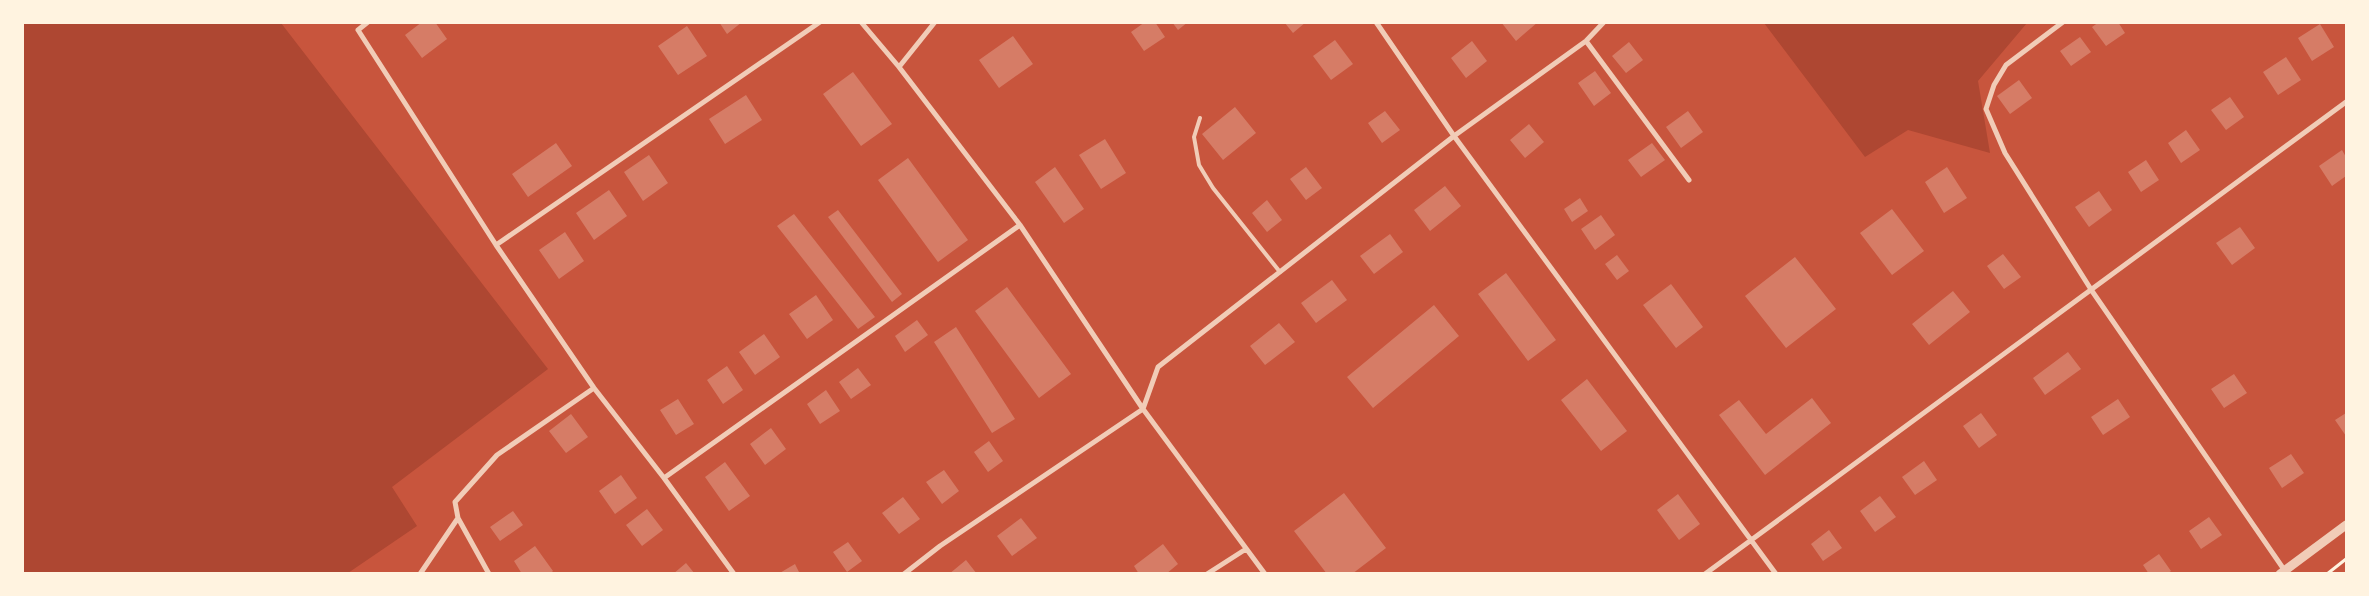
<svg xmlns="http://www.w3.org/2000/svg" width="2369" height="596" font-family="'Times New Roman',serif">
	<style>
		.green { fill: #ae4732 }
		.building { fill: #d67c66 }
		.lines { fill: none; stroke-linecap: round; stroke-linejoin: round }
		.path { stroke: #fff3e0; stroke-width: 3 }
		.service { stroke: #f1ccb7; stroke-width: 4 }
		.minor { stroke: #f1ccb7; stroke-width: 5 }
		.tertiary { stroke: #f1ccb7; stroke-width: 9 }
	</style>
	<rect width="100%" height="100%" fill="#c8553d"/>
	<path class="green" d="M 22,23 L 281,23 L 548,369 L 392,487 L 417,526 L 348,573 L 23,573 Z
		M 1764,23 L 2027,23 L 1978,81 L 1990,153 L 1908,130 L 1865,157 Z"/>
	<path class="building" d="M 422,22 L 435,22 L 447,39 L 422,58 L 405,35 Z
		M 719,22 L 742,22 L 727,34 Z
		M 1145,22 L 1155,22 L 1165,37 L 1144,51 L 1131,32 Z
		M 1172,22 L 1188,22 L 1178,30 Z
		M 1284,22 L 1306,22 L 1293,33 Z
		M 1501,22 L 1538,22 L 1516,41 Z
		M 2099,22 L 2118,22 L 2125,33 L 2106,46 L 2092,27 Z
		M 2320,24 L 2334,47 L 2312,61 L 2298,38 Z
		M 687,26 L 707,56 L 678,75 L 658,46 Z
		M 1013,36 L 1033,64 L 999,88 L 979,60 Z
		M 2080,37 L 2091,52 L 2071,66 L 2060,51 Z
		M 1335,40 L 1353,64 L 1331,80 L 1313,56 Z
		M 1472,41 L 1487,61 L 1466,78 L 1451,58 Z
		M 1629,42 L 1643,60 L 1626,73 L 1612,56 Z
		M 2286,57 L 2301,80 L 2278,95 L 2263,72 Z
		M 1595,71 L 1611,93 L 1594,106 L 1578,83 Z
		M 853,72 L 892,124 L 861,146 L 823,94 Z
		M 2019,80 L 2032,98 L 2010,114 L 1997,96 Z
		M 746,95 L 762,120 L 725,144 L 709,119 Z
		M 2230,97 L 2244,117 L 2226,130 L 2211,110 Z
		M 1235,107 L 1256,133 L 1223,160 L 1202,134 Z
		M 1385,111 L 1400,130 L 1382,143 L 1368,123 Z
		M 1688,111 L 1703,132 L 1681,148 L 1666,127 Z
		M 1529,124 L 1544,142 L 1525,158 L 1510,140 Z
		M 2186,130 L 2200,150 L 2181,163 L 2168,143 Z
		M 1105,139 L 1126,173 L 1101,189 L 1079,155 Z
		M 556,143 L 572,166 L 528,197 L 512,174 Z
		M 1652,143 L 1665,160 L 1641,177 L 1628,160 Z
		M 2342,150 L 2346,157 L 2346,176 L 2332,186 L 2319,166 Z
		M 649,155 L 668,183 L 643,201 L 624,172 Z
		M 908,158 L 968,240 L 938,262 L 878,180 Z
		M 2146,160 L 2159,180 L 2141,192 L 2128,172 Z
		M 1055,167 L 1084,209 L 1064,223 L 1035,182 Z
		M 1306,167 L 1322,188 L 1306,200 L 1290,179 Z
		M 1947,167 L 1967,198 L 1944,213 L 1925,182 Z
		M 1445,186 L 1461,206 L 1430,231 L 1414,210 Z
		M 609,190 L 627,216 L 594,240 L 576,213 Z
		M 2099,191 L 2112,210 L 2089,227 L 2075,207 Z
		M 1580,198 L 1588,211 L 1572,222 L 1564,209 Z
		M 1267,200 L 1282,220 L 1267,232 L 1252,213 Z
		M 1892,209 L 1924,251 L 1892,275 L 1860,233 Z
		M 838,210 L 902,294 L 892,302 L 828,217 Z
		M 794,214 L 875,317 L 858,329 L 777,226 Z
		M 1601,215 L 1615,235 L 1595,250 L 1581,229 Z
		M 2240,227 L 2255,248 L 2232,265 L 2216,243 Z
		M 565,232 L 584,261 L 559,279 L 539,250 Z
		M 1390,234 L 1403,252 L 1374,274 L 1360,256 Z
		M 2003,254 L 2021,277 L 2004,289 L 1987,266 Z
		M 1617,255 L 1629,271 L 1617,280 L 1605,264 Z
		M 1795,257 L 1836,309 L 1786,348 L 1745,296 Z
		M 1506,273 L 1556,340 L 1528,361 L 1478,294 Z
		M 1332,280 L 1347,300 L 1316,323 L 1301,303 Z
		M 1671,284 L 1703,327 L 1676,348 L 1643,305 Z
		M 1007,287 L 1071,374 L 1039,398 L 975,311 Z
		M 1953,291 L 1970,312 L 1929,345 L 1912,324 Z
		M 816,295 L 833,320 L 807,339 L 789,314 Z
		M 1434,305 L 1459,336 L 1373,408 L 1347,377 Z
		M 917,320 L 928,335 L 905,352 L 895,336 Z
		M 1279,323 L 1295,342 L 1265,365 L 1250,346 Z
		M 956,327 L 1015,419 L 992,433 L 934,342 Z
		M 764,334 L 780,357 L 755,375 L 739,352 Z
		M 2068,352 L 2081,369 L 2045,395 L 2033,378 Z
		M 727,366 L 743,390 L 723,404 L 707,380 Z
		M 858,368 L 871,385 L 851,399 L 839,382 Z
		M 2234,374 L 2247,393 L 2224,408 L 2211,389 Z
		M 1587,379 L 1627,431 L 1601,451 L 1561,400 Z
		M 826,390 L 840,411 L 820,424 L 807,404 Z
		M 1812,398 L 1831,423 L 1765,475 L 1719,415 L 1739,400 L 1766,434 Z
		M 678,399 L 694,424 L 676,435 L 660,410 Z
		M 2118,399 L 2130,417 L 2103,435 L 2091,417 Z
		M 1981,413 L 1997,435 L 1979,448 L 1963,426 Z
		M 2346,413 L 2346,436 L 2335,420 Z
		M 571,414 L 588,437 L 566,453 L 549,431 Z
		M 771,428 L 786,449 L 765,465 L 750,444 Z
		M 989,441 L 1003,461 L 988,472 L 974,452 Z
		M 2291,454 L 2304,473 L 2282,488 L 2269,468 Z
		M 1924,461 L 1937,480 L 1915,495 L 1902,477 Z
		M 725,462 L 750,496 L 729,511 L 705,477 Z
		M 944,470 L 959,491 L 942,504 L 926,482 Z
		M 621,475 L 637,498 L 615,514 L 599,491 Z
		M 1344,493 L 1386,548 L 1352,574 L 1327,574 L 1294,531 Z
		M 1678,494 L 1700,524 L 1679,540 L 1657,510 Z
		M 1880,496 L 1896,517 L 1875,532 L 1860,511 Z
		M 903,497 L 920,519 L 899,534 L 882,513 Z
		M 647,509 L 663,530 L 642,546 L 626,525 Z
		M 513,511 L 523,525 L 500,541 L 490,527 Z
		M 2209,517 L 2222,535 L 2201,549 L 2189,531 Z
		M 1021,518 L 1037,538 L 1012,556 L 997,536 Z
		M 1829,530 L 1842,548 L 1823,561 L 1811,544 Z
		M 848,542 L 862,561 L 847,572 L 833,552 Z
		M 1163,544 L 1178,564 L 1166,574 L 1139,574 L 1134,566 Z
		M 535,546 L 553,571 L 550,574 L 522,574 L 514,561 Z
		M 2159,554 L 2171,571 L 2167,574 L 2149,574 L 2143,565 Z
		M 966,560 L 977,574 L 949,574 Z
		M 686,563 L 695,574 L 673,574 Z
		M 795,564 L 800,574 L 778,574 Z"/>
	<g class="lines">
		<path class="path" d="M 2327,574 L 2346,559"/>
		<path class="service" d="M 1200,118 L 1194,137 L 1199,165 L 1213,188 L 1280,272"/>
		<path class="minor" d="M 368,22 L 358,30 L 496,245 L 594,388 L 664,478 L 734,574
			M 861,22 L 899,67 L 1020,225 L 1143,409 L 1265,574
			M 1376,22 L 1454,136 L 1776,574
			M 2063,22 L 2006,65 L 1994,85 L 1986,109 L 2005,153 L 2092,291 L 2285,571
			M 1586,41 L 1689,180
			M 899,67 L 935,22
			M 496,245 L 820,22
			M 664,478 L 1020,225
			M 420,574 L 458,518
			M 489,574 L 458,518 L 455,502 L 497,455 L 594,388
			M 904,574 L 940,546 L 1143,409 L 1158,367 L 1454,136 L 1586,41 L 1604,22
			M 1207,574 L 1246,549
			M 1705,574 L 2346,102"/>
		<path class="tertiary" d="M 2280,574 L 2346,525"/>
	</g>
	<rect width="2369" height="596" fill="none" stroke="#fff3e0" stroke-width="48"/>
</svg>
